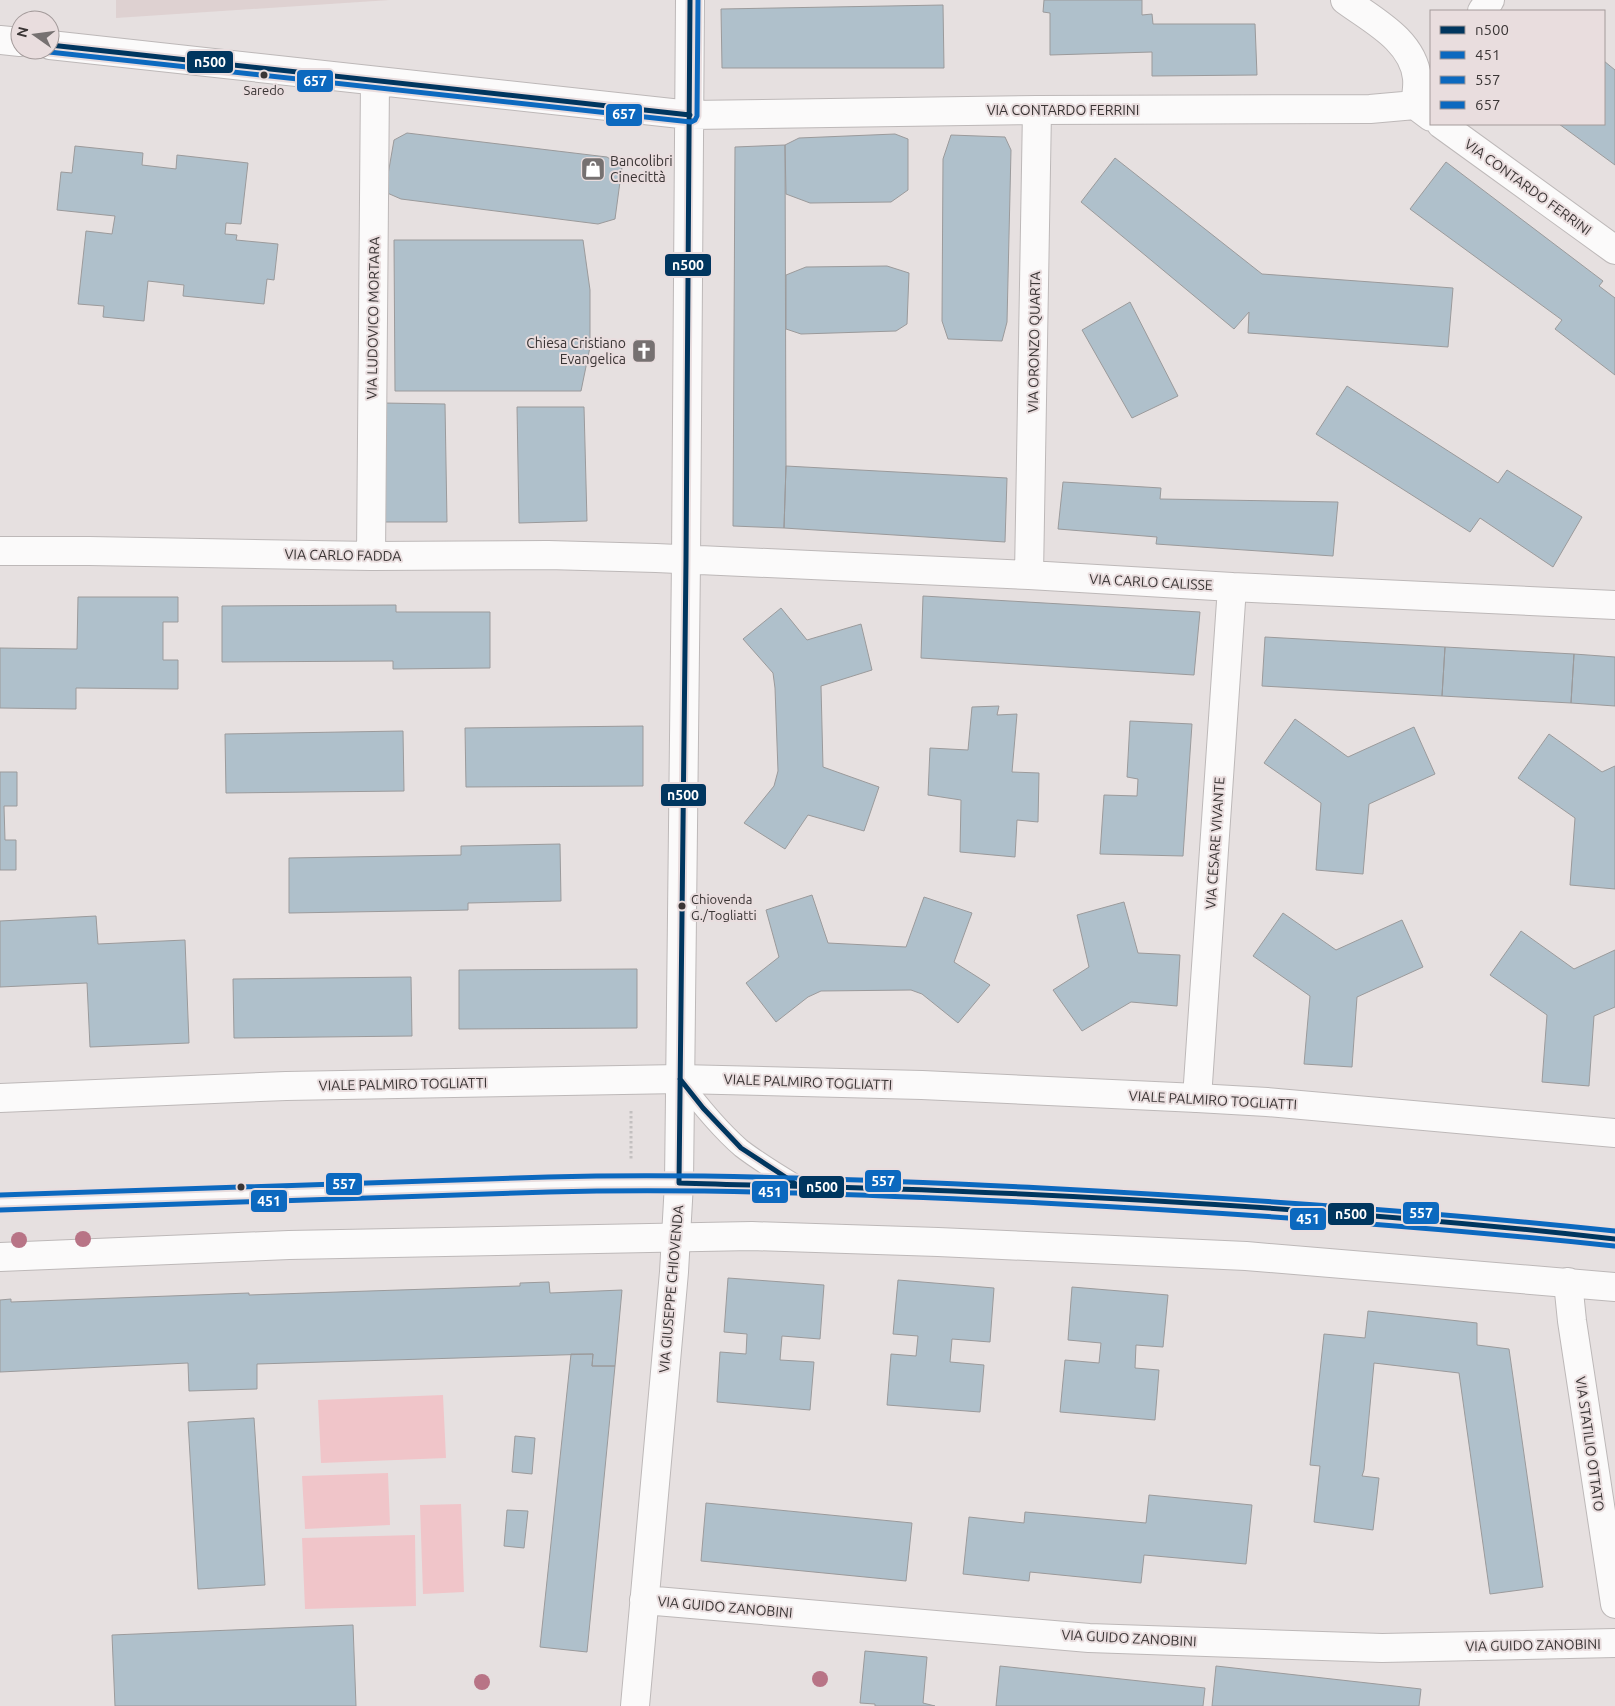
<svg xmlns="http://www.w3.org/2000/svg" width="1615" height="1706" font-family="Ubuntu,sans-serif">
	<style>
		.built { fill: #ded1d1 }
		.green { fill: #f0c5c9 }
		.building { fill: #afc0cb; stroke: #9b9a9b }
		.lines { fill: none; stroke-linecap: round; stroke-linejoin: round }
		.lane-casing { stroke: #bdb8b8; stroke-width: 20 }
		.street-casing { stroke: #bdb8b8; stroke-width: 30 }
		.primary-casing { stroke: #bdb8b8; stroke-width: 30 }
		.path { stroke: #c3c0c0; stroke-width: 3; stroke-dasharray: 2.5 2.5; stroke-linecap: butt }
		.lane { stroke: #fbfafa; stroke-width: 18 }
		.street { stroke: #fbfafa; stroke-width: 28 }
		.primary { stroke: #fbfafa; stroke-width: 28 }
		.bus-1-casing { stroke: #e9ddde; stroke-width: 9 }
		.bus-2-casing { stroke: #e9ddde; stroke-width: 9 }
		.bus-3-casing { stroke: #e9ddde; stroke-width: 9 }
		.bus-4-casing { stroke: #e9ddde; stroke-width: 9 }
		.bus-1 { stroke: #00365f; stroke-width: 5 }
		.bus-2 { stroke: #0c69bf; stroke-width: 5 }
		.bus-3 { stroke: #0c69bf; stroke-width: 5 }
		.bus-4 { stroke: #0c69bf; stroke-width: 5 }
		.tree { fill: #b87486 }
		.bus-dot { fill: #3a3535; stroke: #e9ddde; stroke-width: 2 }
		.labels { text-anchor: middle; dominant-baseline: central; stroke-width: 4; stroke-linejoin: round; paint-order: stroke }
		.bus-label { font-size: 13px; fill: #3a3535; stroke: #e9ddde }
		.street-label { font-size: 14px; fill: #3a3535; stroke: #e9ddde }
		.poi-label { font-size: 14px; fill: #3a3535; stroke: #e9ddde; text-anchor: start }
		.line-badge { stroke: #e9ddde; stroke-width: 2 }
		.badge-label { font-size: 14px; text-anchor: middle; font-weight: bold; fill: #fff }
	</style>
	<rect width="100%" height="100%" fill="#e6e0e0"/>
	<path class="built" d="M 116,0 L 390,0 L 116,18 Z"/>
	<path class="green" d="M 443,1395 L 446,1458 L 321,1463 L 318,1400 Z
		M 388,1473 L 390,1525 L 305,1529 L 302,1476 Z
		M 461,1504 L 464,1592 L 423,1594 L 420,1505 Z
		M 415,1535 L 416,1606 L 305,1609 L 302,1538 Z"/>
	<path class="building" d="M 1044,0 L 1142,0 L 1142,15 L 1152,14 L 1153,24 L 1255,24 L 1257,75 L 1152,76 L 1152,52 L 1050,55 L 1050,13 L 1043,12 Z
		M 943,5 L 944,68 L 722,68 L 721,9 Z
		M 1604,61 L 1615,70 L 1615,165 L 1559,124 L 1604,124 Z
		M 407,133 L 607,157 L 622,167 L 615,219 L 598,224 L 401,199 L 385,192 L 394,140 Z
		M 895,134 L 908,139 L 908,190 L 891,202 L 810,203 L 786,194 L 785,145 L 799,138 Z
		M 951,135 L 1005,137 L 1011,150 L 1007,322 L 1002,341 L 948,339 L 942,321 L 943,159 Z
		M 785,145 L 786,466 L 784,528 L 733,526 L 735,147 Z
		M 75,146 L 143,153 L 142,165 L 176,169 L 177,155 L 248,163 L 241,224 L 226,223 L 225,234 L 237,235 L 236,240 L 278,244 L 274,280 L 267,279 L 264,304 L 183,296 L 184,285 L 148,281 L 144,321 L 103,317 L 104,306 L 78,304 L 86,231 L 112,234 L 115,216 L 57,210 L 61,172 L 72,173 Z
		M 1115,158 L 1262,274 L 1453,288 L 1448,347 L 1248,333 L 1249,312 L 1234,329 L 1081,202 Z
		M 1446,162 L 1603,281 L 1599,286 L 1615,298 L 1615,375 L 1555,329 L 1562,320 L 1410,209 Z
		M 394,240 L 583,240 L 590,290 L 590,347 L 581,391 L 395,391 Z
		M 887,266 L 909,273 L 907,324 L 896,331 L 801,334 L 786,329 L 786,275 L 806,267 Z
		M 1130,302 L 1178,396 L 1132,418 L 1082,330 Z
		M 1347,386 L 1498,483 L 1507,470 L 1582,517 L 1553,567 L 1480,518 L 1470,532 L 1316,434 Z
		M 383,403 L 445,404 L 447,522 L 380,522 Z
		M 517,407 L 584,407 L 587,521 L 519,523 Z
		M 786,466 L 1007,478 L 1005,542 L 784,528 Z
		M 1063,482 L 1161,488 L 1160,499 L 1338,502 L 1333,556 L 1156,544 L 1157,537 L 1058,529 Z
		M 923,596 L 1200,612 L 1194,675 L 921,658 Z
		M 78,597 L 178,597 L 178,622 L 163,622 L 163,660 L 178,660 L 178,689 L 76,688 L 76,709 L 0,708 L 0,648 L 77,649 Z
		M 396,605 L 396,612 L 490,612 L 490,668 L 393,669 L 393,661 L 222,662 L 222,606 Z
		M 781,608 L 807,640 L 861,624 L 872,670 L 821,686 L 823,767 L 879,787 L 864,831 L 808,815 L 785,849 L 744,823 L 774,786 L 778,771 L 775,688 L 773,673 L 743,639 Z
		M 1265,637 L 1445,647 L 1442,696 L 1262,686 Z
		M 1445,647 L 1574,654 L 1571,703 L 1442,696 Z
		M 1574,654 L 1615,657 L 1615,706 L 1571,703 Z
		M 999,706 L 997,715 L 1017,714 L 1012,772 L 1039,773 L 1038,822 L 1017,820 L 1015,857 L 960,852 L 961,800 L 928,795 L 930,748 L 968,750 L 972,707 Z
		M 1295,719 L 1348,757 L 1414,727 L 1435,774 L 1369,804 L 1363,874 L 1316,870 L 1321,803 L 1264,763 Z
		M 1130,721 L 1192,724 L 1183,856 L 1100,854 L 1104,795 L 1137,796 L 1138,779 L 1127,777 Z
		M 643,726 L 643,786 L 466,787 L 465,728 Z
		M 403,731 L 404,791 L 226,793 L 225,734 Z
		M 1549,734 L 1602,772 L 1615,766 L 1615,889 L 1570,885 L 1575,818 L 1518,778 Z
		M 0,772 L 17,772 L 17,806 L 4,806 L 5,840 L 16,840 L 16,870 L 0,870 Z
		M 560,844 L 561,901 L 468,903 L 468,910 L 289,913 L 289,858 L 461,855 L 461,846 Z
		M 812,895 L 828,943 L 906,947 L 924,897 L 972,913 L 954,962 L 990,985 L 958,1023 L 922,994 L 911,990 L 821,991 L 808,997 L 776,1022 L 746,983 L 779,957 L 766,910 Z
		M 1124,902 L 1138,953 L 1180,955 L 1177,1006 L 1131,1002 L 1082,1031 L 1053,990 L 1089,967 L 1077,915 Z
		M 1283,913 L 1336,950 L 1402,920 L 1423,967 L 1357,997 L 1352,1067 L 1304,1064 L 1310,996 L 1253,956 Z
		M 96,916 L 98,944 L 185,940 L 189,1043 L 90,1047 L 87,983 L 0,987 L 0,921 Z
		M 1521,931 L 1574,969 L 1615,950 L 1615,1007 L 1594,1016 L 1589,1086 L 1542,1082 L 1547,1015 L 1490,975 Z
		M 637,969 L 637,1028 L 459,1029 L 459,970 Z
		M 411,977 L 412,1036 L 234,1038 L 233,979 Z
		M 728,1278 L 824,1285 L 820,1339 L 782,1336 L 780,1360 L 814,1362 L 810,1410 L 717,1402 L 720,1352 L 746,1354 L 747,1334 L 724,1332 Z
		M 898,1280 L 994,1288 L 990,1342 L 952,1339 L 950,1362 L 984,1365 L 980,1412 L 887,1405 L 891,1354 L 916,1356 L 918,1336 L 893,1334 Z
		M 549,1282 L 550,1293 L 622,1290 L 615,1366 L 592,1366 L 593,1354 L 257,1364 L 257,1389 L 189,1391 L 188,1363 L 0,1372 L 0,1300 L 11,1299 L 11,1302 L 249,1293 L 249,1295 L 520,1286 L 520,1283 Z
		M 1072,1287 L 1168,1295 L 1163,1347 L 1136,1345 L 1135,1368 L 1159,1370 L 1155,1420 L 1060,1412 L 1065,1360 L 1099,1363 L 1101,1343 L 1068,1340 Z
		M 1368,1311 L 1477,1323 L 1477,1345 L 1509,1349 L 1543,1587 L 1490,1594 L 1459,1373 L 1374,1363 L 1364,1470 L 1362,1476 L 1379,1478 L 1373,1530 L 1314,1522 L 1320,1466 L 1310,1465 L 1324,1334 L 1365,1338 Z
		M 571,1354 L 593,1354 L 592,1366 L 615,1366 L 587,1652 L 540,1647 Z
		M 254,1418 L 265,1585 L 198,1589 L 188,1422 Z
		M 515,1436 L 535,1438 L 532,1474 L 512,1472 Z
		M 1149,1495 L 1252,1505 L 1246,1564 L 1144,1555 L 1141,1583 L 1030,1572 L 1029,1581 L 963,1574 L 969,1517 L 1024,1523 L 1025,1512 L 1146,1523 Z
		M 706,1503 L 912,1523 L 906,1581 L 701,1561 Z
		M 507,1510 L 528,1511 L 524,1548 L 504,1546 Z
		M 353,1625 L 356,1706 L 115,1706 L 112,1635 Z
		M 865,1651 L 927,1657 L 923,1703 L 935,1706 L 875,1706 L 875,1704 L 860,1703 Z
		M 1000,1666 L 1205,1688 L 1203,1706 L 996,1706 Z
		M 1216,1666 L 1421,1689 L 1419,1706 L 1212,1706 Z"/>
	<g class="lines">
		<defs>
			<path id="lane" d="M 680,1079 C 698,1103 718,1128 741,1148 C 759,1162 779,1174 799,1186
				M 0,1203 C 97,1200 195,1198 292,1194 C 406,1190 520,1184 634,1183 C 791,1182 948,1191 1105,1199 C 1275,1209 1445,1220 1615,1239"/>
			<path id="street" d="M 1345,0 C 1372,20 1413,40 1417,78 C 1418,87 1416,96 1415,105
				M 1482,11 L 1490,0
				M 0,40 L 20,42
				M 50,45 L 690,115 L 1037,110 L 1370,109 L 1415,105 L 1431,117
				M 1441,124 L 1615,250
				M 0,551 L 89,551 L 371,556 L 548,555 L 656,558 L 1029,575 L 1232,587 L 1615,605
				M 371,556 L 375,81
				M 1029,575 L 1037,110
				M 1197,1098 L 1232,587
				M 1568,1282 L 1572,1321 L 1615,1604
				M 644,1600 L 1089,1638 L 1382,1648 L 1615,1643
				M 635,1706 L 674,1272 L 679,1183 L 686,560 L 690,0"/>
			<path id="primary" d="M 0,1098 L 286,1086 L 680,1079 L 922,1085 L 1197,1098 L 1267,1102 L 1615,1133
				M 0,1257 L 289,1245 L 752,1236 L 938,1242 L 1246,1256 L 1615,1287"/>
		</defs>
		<use href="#lane" class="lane-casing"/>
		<use href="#street" class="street-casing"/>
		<use href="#primary" class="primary-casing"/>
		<path class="path" d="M 631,1111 L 631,1159"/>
		<use href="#lane" class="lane"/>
		<use href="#street" class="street"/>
		<use href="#primary" class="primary"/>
		<defs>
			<path id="bus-1" d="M 690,0 L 686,560 L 679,1183 C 770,1186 861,1187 952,1191 C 1173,1200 1395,1214 1615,1239
				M 50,45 L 690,115
				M 680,1079 L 703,1108 L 741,1148 L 799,1186 L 807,1186"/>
			<path id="bus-2" d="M 0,1210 L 549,1192 C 713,1188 878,1195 1042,1203 C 1233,1213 1424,1226 1614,1246"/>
			<path id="bus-3" d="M 0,1195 L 548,1177 C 713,1173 878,1180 1042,1188 C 1233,1198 1425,1211 1615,1231"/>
			<path id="bus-4" d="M 49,52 L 691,122 L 695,120 L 697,116 L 698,0"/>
		</defs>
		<use href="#bus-1" class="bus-1-casing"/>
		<use href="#bus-2" class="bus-2-casing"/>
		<use href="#bus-3" class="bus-3-casing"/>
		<use href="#bus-4" class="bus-4-casing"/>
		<use href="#bus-1" class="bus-1"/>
		<use href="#bus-2" class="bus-2"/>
		<use href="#bus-3" class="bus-3"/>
		<use href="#bus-4" class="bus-4"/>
	</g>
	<g class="tree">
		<circle cx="83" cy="1239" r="8"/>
		<circle cx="19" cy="1240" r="8"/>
		<circle cx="820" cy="1679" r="8"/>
		<circle cx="482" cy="1682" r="8"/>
	</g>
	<defs>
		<symbol id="shop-square" viewBox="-11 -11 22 22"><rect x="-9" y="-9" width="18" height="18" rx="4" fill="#767171" stroke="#e9ddde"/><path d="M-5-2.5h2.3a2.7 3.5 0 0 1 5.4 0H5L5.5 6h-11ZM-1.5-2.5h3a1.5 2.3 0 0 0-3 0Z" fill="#fff"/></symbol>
		<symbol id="church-square" viewBox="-11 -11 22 22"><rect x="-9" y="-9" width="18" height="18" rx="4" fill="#767171" stroke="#e9ddde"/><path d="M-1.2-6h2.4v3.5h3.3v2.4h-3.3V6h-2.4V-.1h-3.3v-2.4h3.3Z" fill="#fff"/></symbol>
	</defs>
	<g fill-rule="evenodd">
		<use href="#shop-square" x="579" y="155" width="28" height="28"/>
		<use href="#church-square" x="630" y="337" width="28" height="28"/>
	</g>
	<g class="bus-dot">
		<circle cx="264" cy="75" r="4.5"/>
		<circle cx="682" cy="906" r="4.5"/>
		<circle cx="241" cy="1187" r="4.5"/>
	</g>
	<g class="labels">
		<g class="bus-label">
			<text x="264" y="90">Saredo</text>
			<text x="691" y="899" text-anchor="start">Chiovenda<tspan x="691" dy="16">G./Togliatti</tspan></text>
		</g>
		<g class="street-label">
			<text x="1063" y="110">VIA CONTARDO FERRINI</text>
			<text transform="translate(1528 187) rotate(36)">VIA CONTARDO FERRINI</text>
			<text transform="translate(373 318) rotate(-89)">VIA LUDOVICO MORTARA</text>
			<text transform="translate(1034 342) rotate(-89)">VIA ORONZO QUARTA</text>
			<text transform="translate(343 555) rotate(1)">VIA CARLO FADDA</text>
			<text transform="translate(1151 582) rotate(3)">VIA CARLO CALISSE</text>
			<text transform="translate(1215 843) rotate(-86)">VIA CESARE VIVANTE</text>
			<text transform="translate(808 1082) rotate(2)">VIALE PALMIRO TOGLIATTI</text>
			<text transform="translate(403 1084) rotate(-1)">VIALE PALMIRO TOGLIATTI</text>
			<text transform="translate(1213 1100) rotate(3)">VIALE PALMIRO TOGLIATTI</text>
			<text transform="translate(671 1289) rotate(-85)">VIA GIUSEPPE CHIOVENDA</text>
			<text transform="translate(1590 1444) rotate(82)">VIA STATILIO OTTATO</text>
			<text transform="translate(725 1607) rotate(5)">VIA GUIDO ZANOBINI</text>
			<text transform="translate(1129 1638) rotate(3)">VIA GUIDO ZANOBINI</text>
			<text transform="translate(1533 1645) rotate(-1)">VIA GUIDO ZANOBINI</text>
		</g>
		<g class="poi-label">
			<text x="610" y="161">Bancolibri<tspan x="610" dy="16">Cinecittà</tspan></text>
			<text x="626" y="343" text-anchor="end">Chiesa Cristiano<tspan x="626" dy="16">Evangelica</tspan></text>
		</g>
	</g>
	<g class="line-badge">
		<rect x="186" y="50" width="48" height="24" rx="5" fill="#00365f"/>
		<rect x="296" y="69" width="38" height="24" rx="5" fill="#0c69bf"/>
		<rect x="605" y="103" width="38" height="24" rx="5" fill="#0c69bf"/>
		<rect x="664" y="253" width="48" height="24" rx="5" fill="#00365f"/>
		<rect x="660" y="783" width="47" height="24" rx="5" fill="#00365f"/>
		<rect x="864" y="1169" width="38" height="24" rx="5" fill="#0c69bf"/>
		<rect x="325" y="1172" width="38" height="24" rx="5" fill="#0c69bf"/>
		<rect x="798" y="1175" width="47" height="24" rx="5" fill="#00365f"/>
		<rect x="751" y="1180" width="38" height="24" rx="5" fill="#0c69bf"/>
		<rect x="250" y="1189" width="38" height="24" rx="5" fill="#0c69bf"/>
		<rect x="1402" y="1201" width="38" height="24" rx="5" fill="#0c69bf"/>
		<rect x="1327" y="1202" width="48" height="24" rx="5" fill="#00365f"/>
		<rect x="1289" y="1207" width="38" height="24" rx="5" fill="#0c69bf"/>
	</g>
	<g class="badge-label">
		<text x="210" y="67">n500</text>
		<text x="315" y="86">657</text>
		<text x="624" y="119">657</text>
		<text x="688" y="270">n500</text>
		<text x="683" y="800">n500</text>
		<text x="883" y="1186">557</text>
		<text x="344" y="1189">557</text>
		<text x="822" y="1192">n500</text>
		<text x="770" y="1197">451</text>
		<text x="269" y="1206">451</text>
		<text x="1421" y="1218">557</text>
		<text x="1351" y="1219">n500</text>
		<text x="1308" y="1224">451</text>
	</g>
	<rect x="1430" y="10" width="175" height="115" fill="#e9ddde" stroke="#a39a9a"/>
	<rect x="1440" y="26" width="25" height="8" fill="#00365f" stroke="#a39a9a"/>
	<text x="1475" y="35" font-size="15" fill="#3a3535">n500</text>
	<rect x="1440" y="51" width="25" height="8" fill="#0c69bf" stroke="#a39a9a"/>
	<text x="1475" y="60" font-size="15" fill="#3a3535">451</text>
	<rect x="1440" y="76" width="25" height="8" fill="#0c69bf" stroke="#a39a9a"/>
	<text x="1475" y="85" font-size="15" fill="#3a3535">557</text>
	<rect x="1440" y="101" width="25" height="8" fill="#0c69bf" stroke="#a39a9a"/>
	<text x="1475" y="110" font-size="15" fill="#3a3535">657</text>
	<g transform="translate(35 35) rotate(284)"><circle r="24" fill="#e9ddde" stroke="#a39a9a"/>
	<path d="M0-4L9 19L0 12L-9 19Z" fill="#767171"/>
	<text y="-8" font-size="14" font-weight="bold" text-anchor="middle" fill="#3a3535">N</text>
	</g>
</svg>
